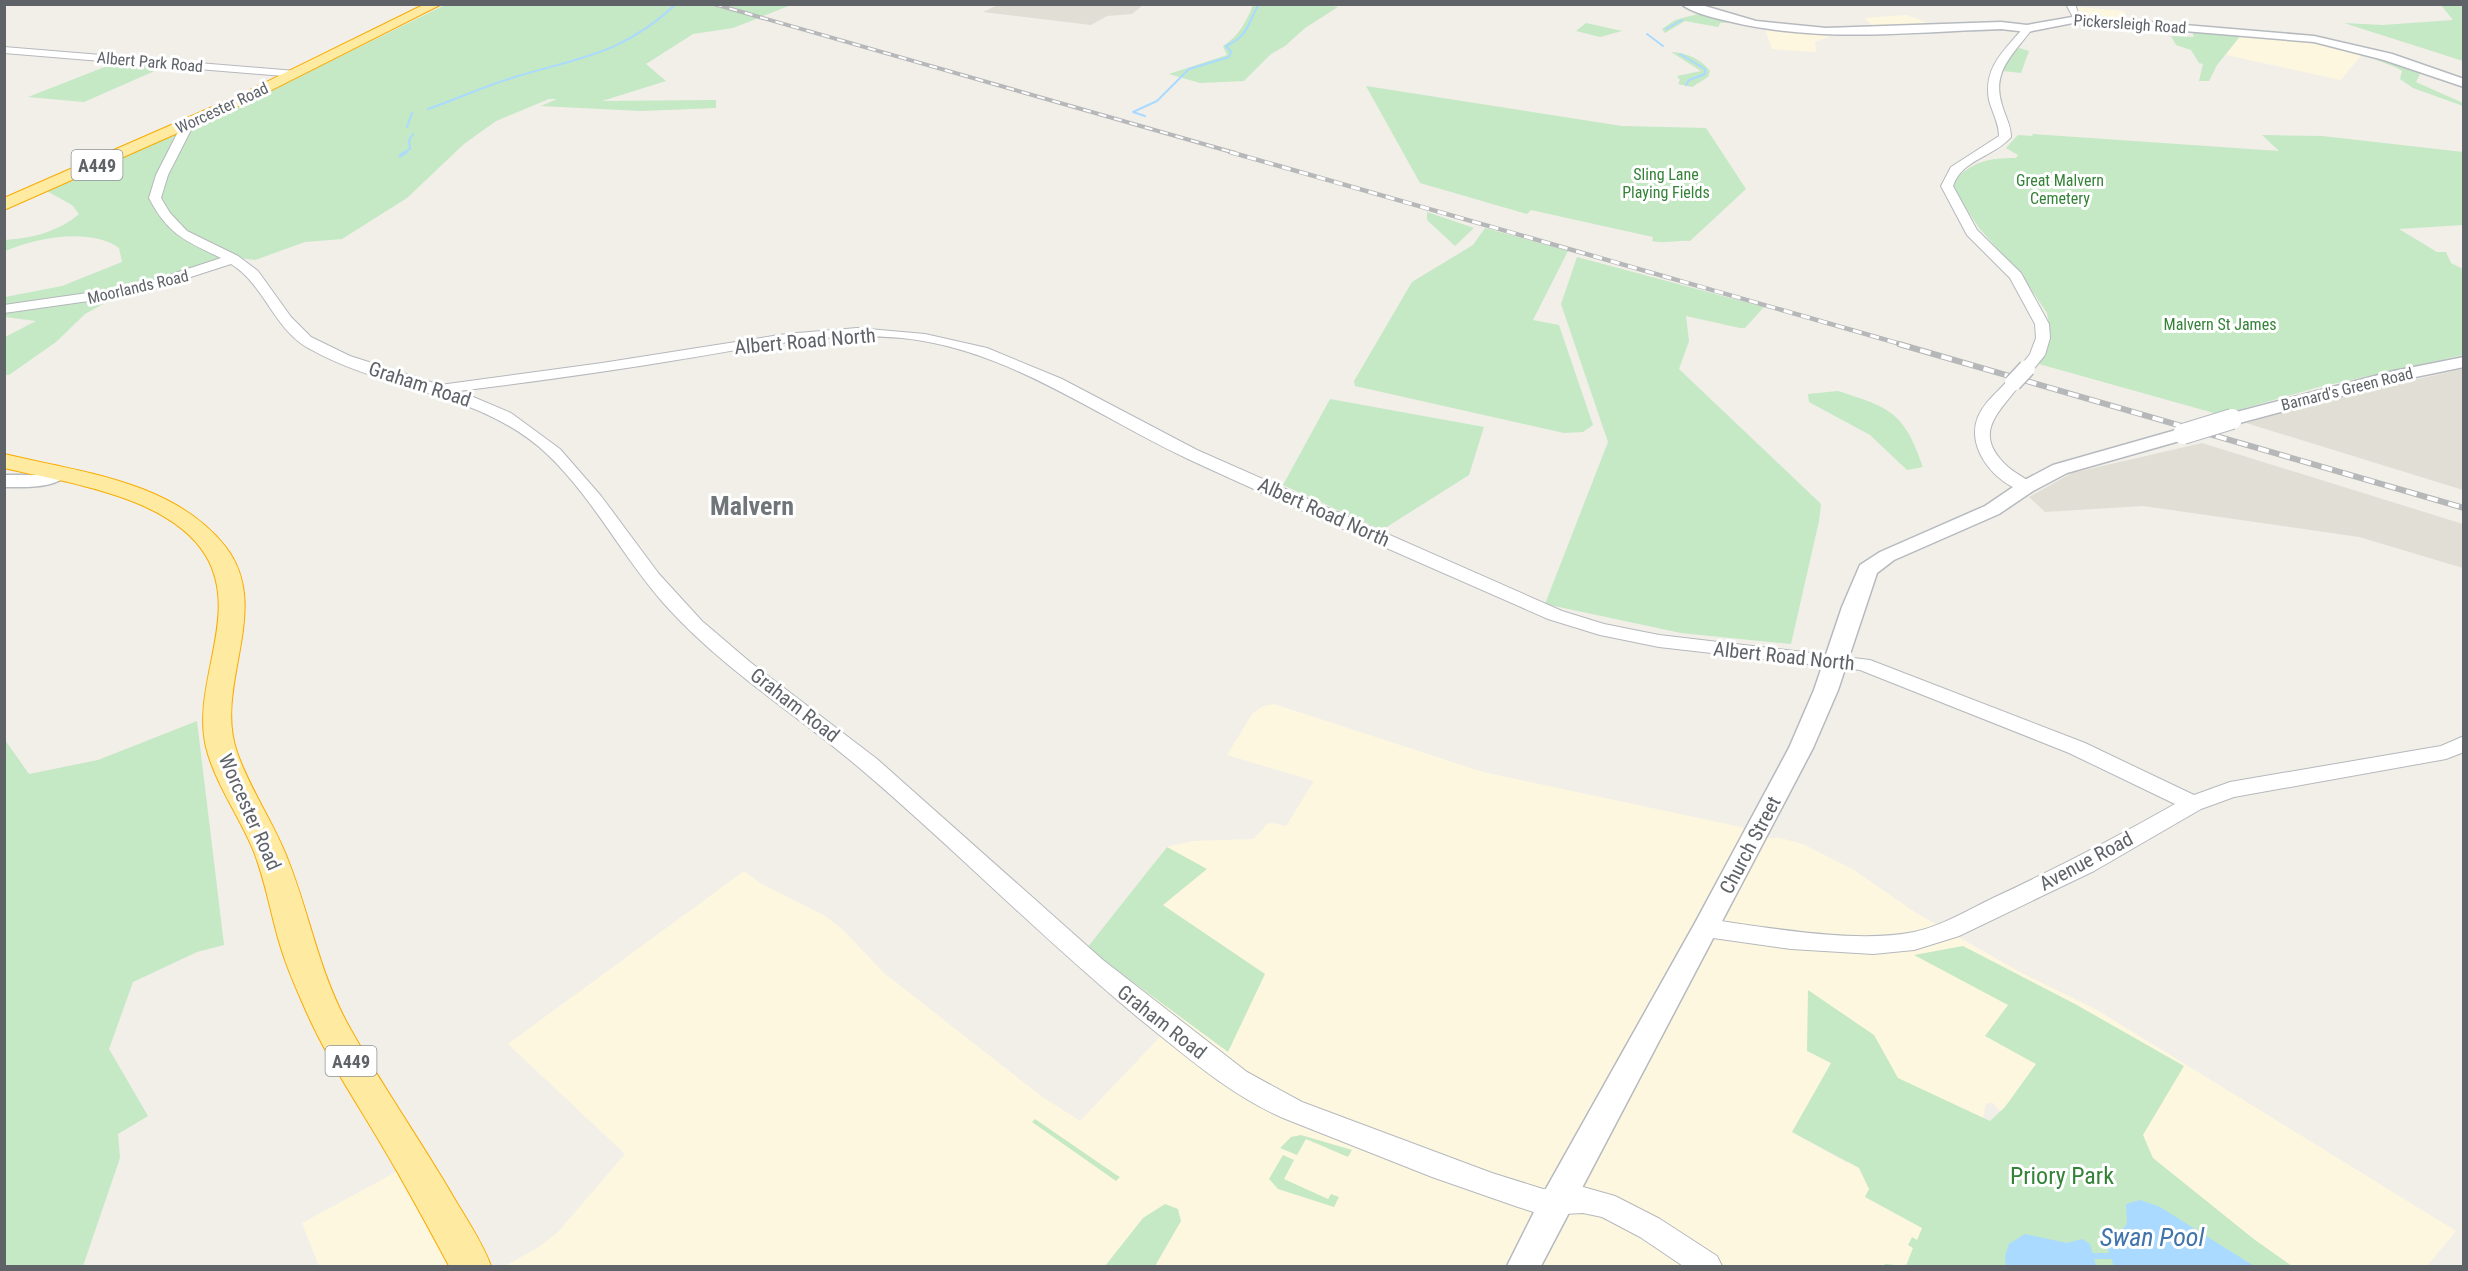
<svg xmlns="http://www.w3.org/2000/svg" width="2468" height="1271" font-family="'Roboto Condensed',sans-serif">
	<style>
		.commercial { fill: #fef7e0 }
		.education { fill: #e1ded6 }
		.green { fill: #c5e8c5 }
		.water { fill: #aadaff }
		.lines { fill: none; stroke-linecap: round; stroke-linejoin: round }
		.stream-far2 { stroke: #aadaff; stroke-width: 2 }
		.stream-far1 { stroke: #aadaff; stroke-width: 3 }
		.stream { stroke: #aadaff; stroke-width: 6 }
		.tertiary-casing { stroke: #b5b8bc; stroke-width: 2 }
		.secondary-casing { stroke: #b6babf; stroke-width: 3 }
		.trunk-casing { stroke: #f9ab00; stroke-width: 2 }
		.tertiary { fill: #fff; fill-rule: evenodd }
		.secondary { fill: #fff; fill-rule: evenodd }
		.trunk { fill: #feeaa1; fill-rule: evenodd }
		.rail-far2-casing { stroke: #b6b7b8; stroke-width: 4 }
		.rail-far1-casing { stroke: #b6b7b8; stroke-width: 4.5 }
		.rail-casing { stroke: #b6b7b8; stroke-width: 6 }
		.rail-far2 { stroke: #fff; stroke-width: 2; stroke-dasharray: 8; stroke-linecap: butt }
		.rail-far1 { stroke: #fff; stroke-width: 3; stroke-dasharray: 9; stroke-linecap: butt }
		.rail { stroke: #fff; stroke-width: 4; stroke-dasharray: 11; stroke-linecap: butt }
		.tertiary-bridge-casing { stroke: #b5b8bc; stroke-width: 19; stroke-linecap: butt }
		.secondary-bridge-casing { stroke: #b6babf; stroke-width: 22; stroke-linecap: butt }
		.tertiary-bridge { stroke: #fff; stroke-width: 16 }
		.secondary-bridge { stroke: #fff; stroke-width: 20 }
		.labels { text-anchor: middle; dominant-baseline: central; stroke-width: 6; stroke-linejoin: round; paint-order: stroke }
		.far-street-label { font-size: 16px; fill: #5f6368; stroke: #fff }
		.far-park-label { font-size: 16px; fill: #348238; stroke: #fff }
		.shield { fill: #fff; stroke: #8f9295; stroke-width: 1.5 }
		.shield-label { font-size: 18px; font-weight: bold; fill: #5f6368 }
		.street-label { font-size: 20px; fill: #5f6368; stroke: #fff }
		.near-park-label { font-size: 24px; fill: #348238; stroke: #fff }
		.district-label { font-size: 26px; font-weight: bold; fill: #70757a; stroke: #fff }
		.near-water-label { font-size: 26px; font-style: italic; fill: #4174aa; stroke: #fff }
	</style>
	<rect width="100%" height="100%" fill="#f1efe8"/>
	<path class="commercial" d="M 2077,7 L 2124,11 L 2128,20 L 2086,17 L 2079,15 Z
		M 1907,15 L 1938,27 L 1875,27 L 1864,18 Z
		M 1764,26 L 1830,36 L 1815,42 L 1816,52 L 1772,49 Z
		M 2241,35 L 2321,43 L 2362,54 L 2341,80 L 2226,55 Z
		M 1274,704 L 1483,772 L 1741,827 L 1769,838 L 1780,838 L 1803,844 L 1854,870 L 1916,913 L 2018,971 L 2097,1010 L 2456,1231 L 2427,1266 L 2270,1266 L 2011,1124 L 1993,1103 L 1986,1103 L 1982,1123 L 1889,1096 L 1848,1047 L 1797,1135 L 1847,1163 L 1851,1157 L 1927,1228 L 1913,1259 L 1903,1266 L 505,1266 L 539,1247 L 558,1232 L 625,1154 L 508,1044 L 744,871 L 760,883 L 825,916 L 842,929 L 884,973 L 1041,1096 L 1080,1121 L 1177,1019 L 1091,948 L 1166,847 L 1193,841 L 1254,839 L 1267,824 L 1272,823 L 1286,826 L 1314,781 L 1227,755 L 1253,713 L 1262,707 Z
		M 398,1171 L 449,1266 L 319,1266 L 302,1223 Z"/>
	<path class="education" d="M 1000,4 L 1143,4 L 1143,5 L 1132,14 L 1107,16 L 1091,25 L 983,12 Z
		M 2463,369 L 2463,490 L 2246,423 L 2318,401 Z
		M 2202,443 L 2463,524 L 2463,568 L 2359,537 L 2143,506 L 2045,512 L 2029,497 L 2072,473 Z"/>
	<path class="green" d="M 1320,4 L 1338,7 L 1305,28 L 1285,46 L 1271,54 L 1244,81 L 1200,83 L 1169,74 L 1227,55 L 1223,46 C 1239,36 1246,22 1253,5 Z
		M 445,5 L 791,5 L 733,28 L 693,34 L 646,64 L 666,81 L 602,101 L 716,100 L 716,108 L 641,111 L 541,106 L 557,99 L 549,99 L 496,121 L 464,144 L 407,198 L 342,239 L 305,242 L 255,260 L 238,258 L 127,291 L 85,314 L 56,342 L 9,375 L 5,375 L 5,337 L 36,321 L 5,317 L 5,297 L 62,286 L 122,262 L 119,248 C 90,227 35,238 5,251 L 5,240 C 32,238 58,232 79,214 L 72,205 L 45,190 L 274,89 Z
		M 2441,5 L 2463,5 L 2463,61 L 2344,23 L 2383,25 L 2453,20 Z
		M 1698,14 L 1735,22 L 1720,23 L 1718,27 L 1685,21 L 1665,33 L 1662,29 L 1675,20 Z
		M 1586,23 L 1622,31 L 1600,37 L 1576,31 Z
		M 2192,31 L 2241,35 L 2217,65 L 2209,81 L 2199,81 L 2203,64 L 2199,63 L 2191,50 L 2176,45 L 2171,36 L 2194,37 Z
		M 2019,48 L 2029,51 L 2021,73 L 2003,71 L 2009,56 Z
		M 1671,52 C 1686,53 1700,58 1710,71 L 1708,77 L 1692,87 L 1678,84 L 1680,80 L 1677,76 L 1701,71 Z
		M 2367,53 L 2421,72 L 2416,82 L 2463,103 L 2463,106 L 2413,88 L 2400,79 L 2402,71 C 2391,63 2376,63 2367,53 Z
		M 120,61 L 166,66 L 84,102 L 28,97 Z
		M 1366,86 L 1622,126 L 1706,128 L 1746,189 L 1690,241 C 1676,240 1666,244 1652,241 L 1653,237 L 1531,210 L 1527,214 L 1420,183 Z
		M 2032,134 L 2279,151 L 2262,135 L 2322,136 L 2463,152 L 2463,225 L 2399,229 L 2437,252 L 2446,252 L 2451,263 L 2463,269 L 2463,355 L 2319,387 L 2221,415 L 2039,364 L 2051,337 L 2047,313 L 2025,280 L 1979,228 L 1954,190 L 1953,182 C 1972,161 1989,158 2016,158 L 2018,155 L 2006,148 L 2018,135 L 2033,136 Z
		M 1427,212 L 1474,228 L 1455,246 L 1427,220 Z
		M 1485,228 L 1568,251 L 1533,320 L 1559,325 L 1593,425 L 1583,432 L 1564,433 L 1355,386 L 1354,381 L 1412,282 L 1473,245 Z
		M 1577,257 L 1764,307 L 1745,328 L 1740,328 L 1686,316 L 1689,341 L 1679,369 L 1821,504 L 1819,521 L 1791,644 L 1681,633 L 1545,604 L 1608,442 L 1561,304 Z
		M 1838,391 C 1891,408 1904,412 1923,467 L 1907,470 L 1870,435 L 1809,402 L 1808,394 Z
		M 1330,399 L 1484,427 L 1469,475 L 1382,530 L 1283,485 Z
		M 197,721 L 224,945 L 197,952 L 133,982 L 109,1049 L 148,1116 L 118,1134 L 120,1158 L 83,1266 L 5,1266 L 5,740 L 29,774 L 98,760 Z
		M 1167,847 L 1207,869 L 1163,905 L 1265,974 L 1228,1052 L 1087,948 Z
		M 1963,946 L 2075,1004 L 2184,1066 L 2143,1135 L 2153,1158 L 2255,1240 L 2292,1266 L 1884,1266 L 1885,1264 L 1906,1266 L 1913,1248 L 1908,1245 L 1912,1237 L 1917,1240 L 1922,1228 L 1865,1197 L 1869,1189 L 1859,1168 L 1792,1132 L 1831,1063 L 1807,1051 L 1808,990 L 1874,1035 L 1898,1078 L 1990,1121 L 2005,1107 L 2036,1064 L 1985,1036 L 2008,1005 L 1914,955 Z
		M 1035,1119 L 1118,1176 L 1120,1177 L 1116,1181 L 1032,1122 Z
		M 1301,1135 L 1352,1150 L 1348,1157 L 1306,1139 L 1297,1155 L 1280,1148 L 1291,1137 Z
		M 1283,1155 L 1294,1160 L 1284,1179 L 1328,1199 L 1331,1194 L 1339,1197 L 1334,1207 L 1278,1189 L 1269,1179 Z
		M 1165,1204 L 1178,1209 L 1181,1221 L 1155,1266 L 1105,1266 L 1143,1218 Z"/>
	<path class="water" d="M 2140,1200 L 2160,1207 L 2254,1266 L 2114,1266 L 2107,1247 L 2108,1238 L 2116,1236 L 2127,1224 L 2126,1204 Z
		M 2025,1234 L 2067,1243 L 2082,1239 L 2090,1244 L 2096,1266 L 2006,1266 L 2005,1256 L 2009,1244 Z"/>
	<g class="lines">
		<path class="stream-far2" d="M 1666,29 L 1682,20
			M 1647,34 L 1663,46
			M 1680,54 L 1705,69 L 1705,74 L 1689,80 L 1686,85
			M 428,109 C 457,99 485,86 515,77 C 581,57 623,54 676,4
			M 1145,116 L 1133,112 L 1157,101 L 1189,69 L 1229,57 L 1231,52 L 1226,46 C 1250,35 1247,23 1259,4
			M 407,127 L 412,113
			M 404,153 L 410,149 L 409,140 L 413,134"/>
		<path class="stream-far1" d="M 400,156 L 406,152"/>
		<path class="stream" d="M 2093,1256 L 2112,1256"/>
		<defs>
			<path id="tertiary" d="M 2066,4 L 2075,4 L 2081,21 L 2075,21 Z
				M 2024,27 L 2032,29 C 2014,54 1991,71 2002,105 C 2005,116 2011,125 2011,137 C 1994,157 1962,159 1953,186 L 1977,230 L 2021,273 L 2049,324 L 2050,338 L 2045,355 L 2032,371 L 2027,373 L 2019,368 L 2030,354 L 2036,338 L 2035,324 L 2010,278 L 1967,235 L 1941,186 L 1951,167 L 1999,136 C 1999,123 1992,112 1989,100 C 1983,67 2005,50 2024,27 Z
				M 4,47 L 295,71 L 300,74 L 295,77 L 4,53 Z
				M 188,121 L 194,124 L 168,175 L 161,198 L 170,213 L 187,231 L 238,256 L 258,271 L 291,317 L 311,337 L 350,356 L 440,385 L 602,363 L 786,334 L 857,328 L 925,334 L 987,348 L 1062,379 L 1197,450 L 1562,611 L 1604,624 L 1659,635 L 1870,660 L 2085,743 L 2194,795 L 2230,782 L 2441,746 L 2464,736 L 2464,752 L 2446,759 L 2234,797 L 2201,809 L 2094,871 L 1959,936 L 1914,950 L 1873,954 L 1791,949 L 1706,937 L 1697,935 L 1694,928 L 1697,921 L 1706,919 C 1766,927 1855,944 1914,932 C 1942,926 1968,910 1993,898 C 2055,869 2115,838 2175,804 L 2069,753 L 1860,670 L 1659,647 L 1600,635 L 1548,619 C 1428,566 1307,514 1188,459 C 1094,415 1008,349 902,338 C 827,331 751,348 677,360 C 605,372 532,382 459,391 L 511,413 L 560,449 L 601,496 L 659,574 L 702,621 L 750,662 L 877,759 L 1103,960 L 1247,1072 L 1302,1102 L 1492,1173 L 1543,1189 L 1583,1187 L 1615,1196 L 1660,1219 L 1717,1256 L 1722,1266 L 1683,1266 L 1640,1237 L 1602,1217 L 1583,1213 L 1543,1215 L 1518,1207 L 1432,1177 L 1283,1118 C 1230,1095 1186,1056 1141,1020 C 1045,941 958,852 863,771 C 799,716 725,671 667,607 C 624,560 595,500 548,455 C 479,390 388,393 310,349 C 274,330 265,285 231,264 L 138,294 L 4,313 L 4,305 L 136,286 L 221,258 C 186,241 168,235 149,198 L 156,175 L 182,124 Z
				M 2013,378 L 2021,383 C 2000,412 1970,433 2008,467 C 2016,474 2028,479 2035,487 L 2026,492 C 1996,485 1965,448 1978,417 C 1984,402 1998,392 2008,380 Z"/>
			<path id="secondary" d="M 1681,4 L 1698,4 L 1756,21 L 1826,28 L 2001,22 L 2027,25 L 2078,16 L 2314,36 L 2392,54 L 2464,79 L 2464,87 L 2384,60 L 2314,42 L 2078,22 L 2027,32 L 2001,29 C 1911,32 1821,43 1732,22 C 1716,18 1694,14 1681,4 Z
				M 2464,357 L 2464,367 L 2396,381 L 2232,425 L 2223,419 L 2225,415 L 2394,371 Z
				M 2183,428 L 2192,434 L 2190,438 L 2067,473 L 2033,491 L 1999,514 L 1894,560 L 1877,573 L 1838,690 L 1813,748 L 1541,1266 L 1507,1266 L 1543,1194 L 1695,923 L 1789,748 L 1814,690 L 1842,607 L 1860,565 L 1880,552 L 1985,506 L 2019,483 L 2053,465 Z
				M 57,468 L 64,470 L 67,474 C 57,489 21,487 4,487 L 4,475 L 34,475 Z"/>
			<path id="trunk" d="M 425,4 L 442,4 L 252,100 L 4,210 L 4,198 L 242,94 Z
				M 4,454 C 80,472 173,481 225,546 C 274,608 213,685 237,752 C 250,790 274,823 288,860 C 311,918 319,974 351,1030 C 384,1089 423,1144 457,1203 C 469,1223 483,1244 491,1266 L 449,1266 C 427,1225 405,1184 381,1144 C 354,1098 324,1054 303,1004 C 295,986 287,968 281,948 C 271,916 266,883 254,852 C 240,817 215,784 206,747 C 191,684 241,615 206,556 C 170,496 67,483 4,468 Z"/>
		</defs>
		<use href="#tertiary" class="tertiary-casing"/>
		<use href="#secondary" class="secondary-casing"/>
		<use href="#trunk" class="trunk-casing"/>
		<use href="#tertiary" class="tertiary"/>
		<use href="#secondary" class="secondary"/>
		<use href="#trunk" class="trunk"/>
		<defs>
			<path id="rail-far2" d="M 714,4 L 1235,153"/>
			<path id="rail-far1" d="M 1230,152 L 1904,345"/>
			<path id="rail" d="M 1899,344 L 2464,508"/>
		</defs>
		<use href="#rail-far2" class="rail-far2-casing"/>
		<use href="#rail-far1" class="rail-far1-casing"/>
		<use href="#rail" class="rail-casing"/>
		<use href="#rail-far2" class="rail-far2"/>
		<use href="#rail-far1" class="rail-far1"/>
		<use href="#rail" class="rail"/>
		<defs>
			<path id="tertiary-bridge" d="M 2013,383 L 2027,368"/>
			<path id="secondary-bridge" d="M 2183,434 L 2232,419"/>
		</defs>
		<use href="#tertiary-bridge" class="tertiary-bridge-casing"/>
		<use href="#secondary-bridge" class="secondary-bridge-casing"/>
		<use href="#tertiary-bridge" class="tertiary-bridge"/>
		<use href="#secondary-bridge" class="secondary-bridge"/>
	</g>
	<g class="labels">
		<g class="far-street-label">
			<text transform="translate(2130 24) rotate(4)">Pickersleigh Road</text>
			<text transform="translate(150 62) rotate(5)">Albert Park Road</text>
			<text transform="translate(222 108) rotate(-25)">Worcester Road</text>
			<text transform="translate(138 287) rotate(-13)">Moorlands Road</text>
			<text transform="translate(2347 389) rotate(-14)">Barnard's Green Road</text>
		</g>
		<g class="far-park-label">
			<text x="1666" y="174">Sling Lane<tspan x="1666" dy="18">Playing Fields</tspan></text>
			<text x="2060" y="180">Great Malvern<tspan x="2060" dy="18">Cemetery</tspan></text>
			<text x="2220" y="324">Malvern St James</text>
		</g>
		<g class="shield">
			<rect x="71.5" y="150" width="51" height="30" rx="4.5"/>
			<rect x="325.5" y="1046" width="51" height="30" rx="4.5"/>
		</g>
		<g class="shield-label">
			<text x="97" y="165">A449</text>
			<text x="351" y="1061">A449</text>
		</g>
		<g class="street-label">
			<text transform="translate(805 341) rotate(-5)">Albert Road North</text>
			<text transform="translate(420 384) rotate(18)">Graham Road</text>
			<text transform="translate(1324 512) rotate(24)">Albert Road North</text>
			<text transform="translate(1784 656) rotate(6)">Albert Road North</text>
			<text transform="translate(795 705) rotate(38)">Graham Road</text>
			<text transform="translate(250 812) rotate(66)">Worcester Road</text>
			<text transform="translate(1750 845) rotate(-62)">Church Street</text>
			<text transform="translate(2086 861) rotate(-28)">Avenue Road</text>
			<text transform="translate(1162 1022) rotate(38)">Graham Road</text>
		</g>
		<g class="near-park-label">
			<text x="2062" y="1176">Priory Park</text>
		</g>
		<g class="district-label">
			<text x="752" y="506">Malvern</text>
		</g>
		<g class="near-water-label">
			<text x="2152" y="1237">Swan Pool</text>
		</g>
	</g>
	<rect width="2468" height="1271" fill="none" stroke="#5f6368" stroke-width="12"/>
</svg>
